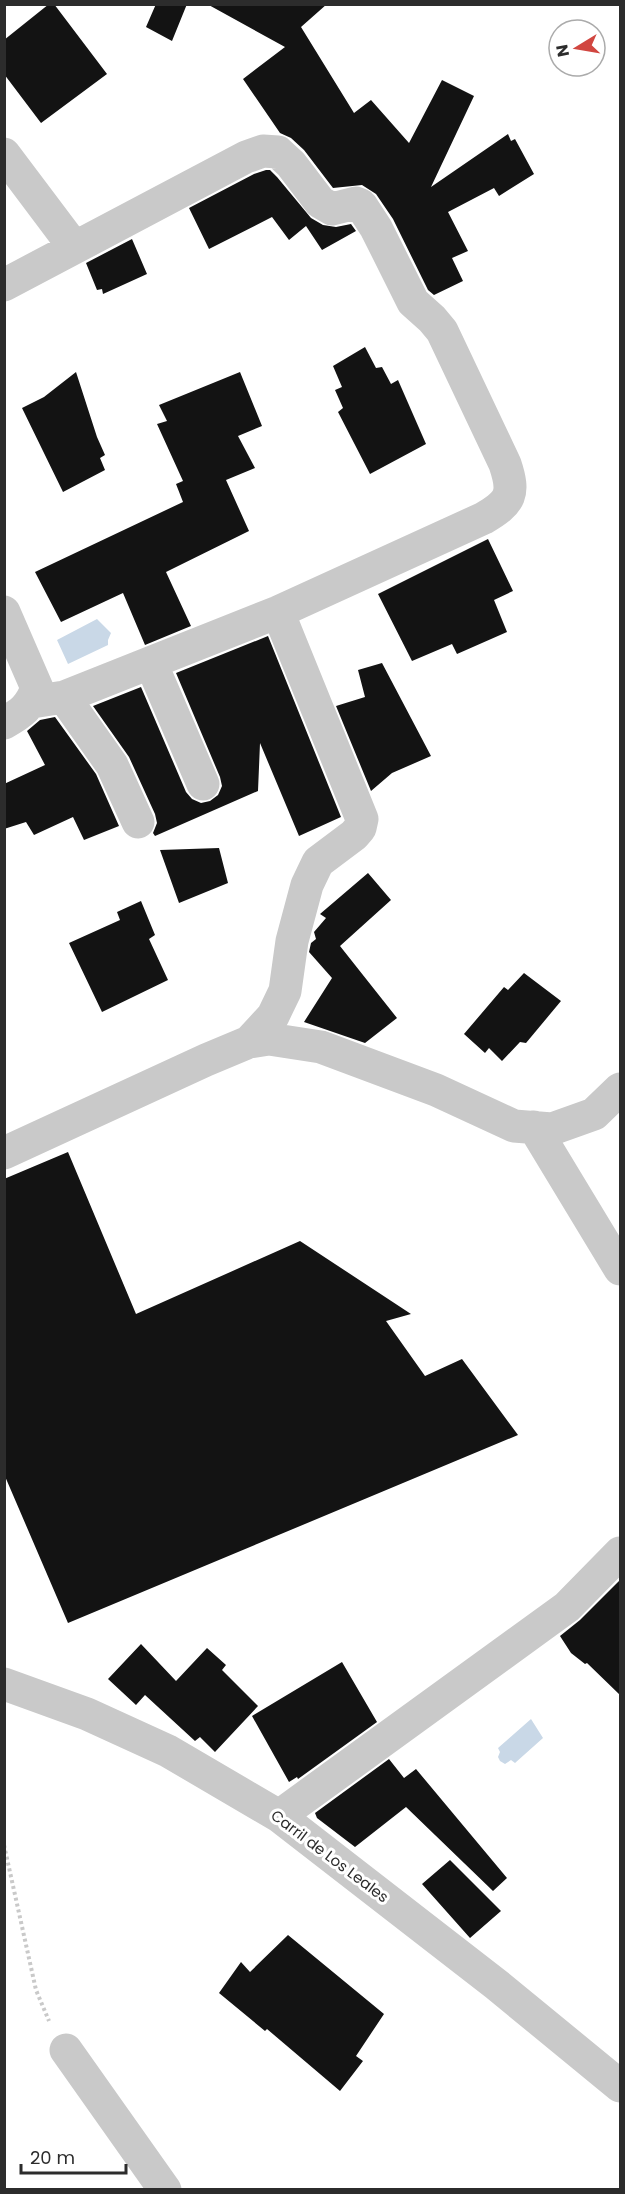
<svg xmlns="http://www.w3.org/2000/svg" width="625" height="2194" font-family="Poppins,sans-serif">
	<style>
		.water { fill: #c9d8e7 }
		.building { fill: #131313 }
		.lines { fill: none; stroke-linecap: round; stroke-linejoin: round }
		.path { stroke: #c9c9c9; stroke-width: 4; stroke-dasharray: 3 3; stroke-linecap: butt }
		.minor { stroke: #c9c9c9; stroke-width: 33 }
		.labels { text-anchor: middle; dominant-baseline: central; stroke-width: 6; stroke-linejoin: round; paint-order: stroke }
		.street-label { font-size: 15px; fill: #2c2c2c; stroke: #fff }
	</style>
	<rect width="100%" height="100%" fill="#fff"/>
	<path class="water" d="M 97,619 L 111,633 L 108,640 L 108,645 L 68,664 L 57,640 Z
		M 531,1719 L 543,1738 L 515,1763 L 511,1760 L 505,1764 L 500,1761 L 498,1757 L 500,1752 L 498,1748 Z"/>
	<path class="building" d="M 49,4 L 54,4 L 107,74 L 41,123 L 4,74 L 4,40 Z
		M 156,4 L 187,4 L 172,41 L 146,27 Z
		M 207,4 L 327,4 L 301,27 L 354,113 L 371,100 L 409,143 L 442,80 L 474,96 L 431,187 L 508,134 L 511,141 L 515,139 L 534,174 L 499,196 L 494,188 L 448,212 L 468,251 L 452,258 L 463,281 L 434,295 L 428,290 L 393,219 L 376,194 L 362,185 L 333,188 L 304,150 L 291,138 L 280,133 L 243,79 L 285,47 Z
		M 266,170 L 270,170 L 277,177 L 311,218 L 323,225 L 336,227 L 351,224 L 356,231 L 322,250 L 306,226 L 289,240 L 272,217 L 209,249 L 189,208 L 254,174 Z
		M 132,239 L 147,274 L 103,294 L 102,289 L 97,290 L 86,263 Z
		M 365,347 L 376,368 L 382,367 L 391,384 L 398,380 L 426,444 L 370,474 L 338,412 L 343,408 L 335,390 L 342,387 L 333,366 Z
		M 76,372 L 97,437 L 105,455 L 100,458 L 105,470 L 63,492 L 22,408 L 44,397 Z
		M 240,372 L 262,426 L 238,436 L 255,468 L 226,480 L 249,531 L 166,572 L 191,626 L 145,645 L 123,593 L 61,622 L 35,572 L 183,502 L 176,484 L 183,481 L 157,424 L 167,421 L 159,405 Z
		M 488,539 L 513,591 L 494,600 L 507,632 L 457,654 L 452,644 L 412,661 L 378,594 Z
		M 268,636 L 341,817 L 299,836 L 260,743 L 258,791 L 155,836 L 153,833 L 157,823 L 155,814 L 129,757 L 93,706 L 141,687 L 186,792 L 192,799 L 201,803 L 210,801 L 218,795 L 222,786 L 220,777 L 176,673 Z
		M 382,663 L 431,756 L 392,773 L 371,791 L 336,706 L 365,697 L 358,670 Z
		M 55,717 L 96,774 L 119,826 L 84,840 L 73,817 L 34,835 L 26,822 L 4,829 L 4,784 L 45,765 L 27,731 L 40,720 Z
		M 219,848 L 228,883 L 179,903 L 160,850 Z
		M 368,873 L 391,900 L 340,946 L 397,1018 L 365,1043 L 304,1022 L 332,978 L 309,952 L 311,943 L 316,939 L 314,932 L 326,918 L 320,914 Z
		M 141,901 L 155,935 L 149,939 L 168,980 L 102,1012 L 69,943 L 120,920 L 117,912 Z
		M 524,973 L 561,1001 L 526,1043 L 520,1042 L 502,1061 L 489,1048 L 485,1053 L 464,1034 L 504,987 L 508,990 Z
		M 68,1152 L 136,1314 L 300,1241 L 411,1314 L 386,1321 L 425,1376 L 462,1359 L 518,1435 L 68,1623 L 4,1474 L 4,1179 Z
		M 621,1579 L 621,1696 L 587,1663 L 585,1664 L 571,1653 L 560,1636 L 580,1620 Z
		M 141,1644 L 176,1681 L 207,1648 L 226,1665 L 222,1670 L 258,1706 L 215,1752 L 200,1737 L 195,1741 L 145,1695 L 136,1705 L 108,1679 Z
		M 342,1662 L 377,1722 L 298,1779 L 297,1777 L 289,1782 L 252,1716 Z
		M 389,1759 L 404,1778 L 416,1769 L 507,1878 L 493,1891 L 406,1807 L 355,1847 L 317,1818 L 315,1813 Z
		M 450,1860 L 501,1911 L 470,1938 L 422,1884 Z
		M 288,1935 L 384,2014 L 356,2056 L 363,2061 L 340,2091 L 267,2029 L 265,2031 L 219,1993 L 241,1962 L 250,1972 Z"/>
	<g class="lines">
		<path class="path" d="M 4,1845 L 36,1990 L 49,2021"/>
		<path class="minor" d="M 4,154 L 74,247
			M 4,285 L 246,157 L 263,151 L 278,152 L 291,164 L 320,202 L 332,209 L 356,203 L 361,205 L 376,228 L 413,302 L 432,319 L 442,331 L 505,464 C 515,494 511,502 484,518 L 278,612 L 64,697 L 32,702
			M 4,612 L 37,688 C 30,707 22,713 4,723
			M 151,663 L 203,784
			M 64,697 L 112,765 L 138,822
			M 249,1042 L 273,1016 L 285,991 L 292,941 L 307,885 L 318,862 L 354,835 L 360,828 L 362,819 L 278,612
			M 534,1127 L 620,1269
			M 4,1153 L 206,1060 L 249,1042 L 269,1039 L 321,1047 L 436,1090 L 514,1126 L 552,1129 L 594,1114 L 620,1089
			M 4,1684 L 87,1714 L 168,1751 L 279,1816 L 497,1985 L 620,2086
			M 279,1816 L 567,1607 L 620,1553
			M 66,2050 L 165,2190"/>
	</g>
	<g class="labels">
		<g class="street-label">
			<text transform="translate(330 1856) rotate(37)">Carril de Los Leales</text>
		</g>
	</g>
	<rect width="625" height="2194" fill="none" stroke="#2c2c2c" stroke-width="12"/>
	<g transform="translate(577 48) rotate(259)"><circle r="28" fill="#ffffff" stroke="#ababab" stroke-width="1.5"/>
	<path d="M0-4.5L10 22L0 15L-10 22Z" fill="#d14640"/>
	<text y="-9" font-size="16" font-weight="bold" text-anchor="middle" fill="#2c2c2c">N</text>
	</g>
	<path d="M21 2164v9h105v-9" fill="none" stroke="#2c2c2c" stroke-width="3"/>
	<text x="30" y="2164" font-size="18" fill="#2c2c2c" stroke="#ffffff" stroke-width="4.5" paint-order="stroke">20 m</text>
</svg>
